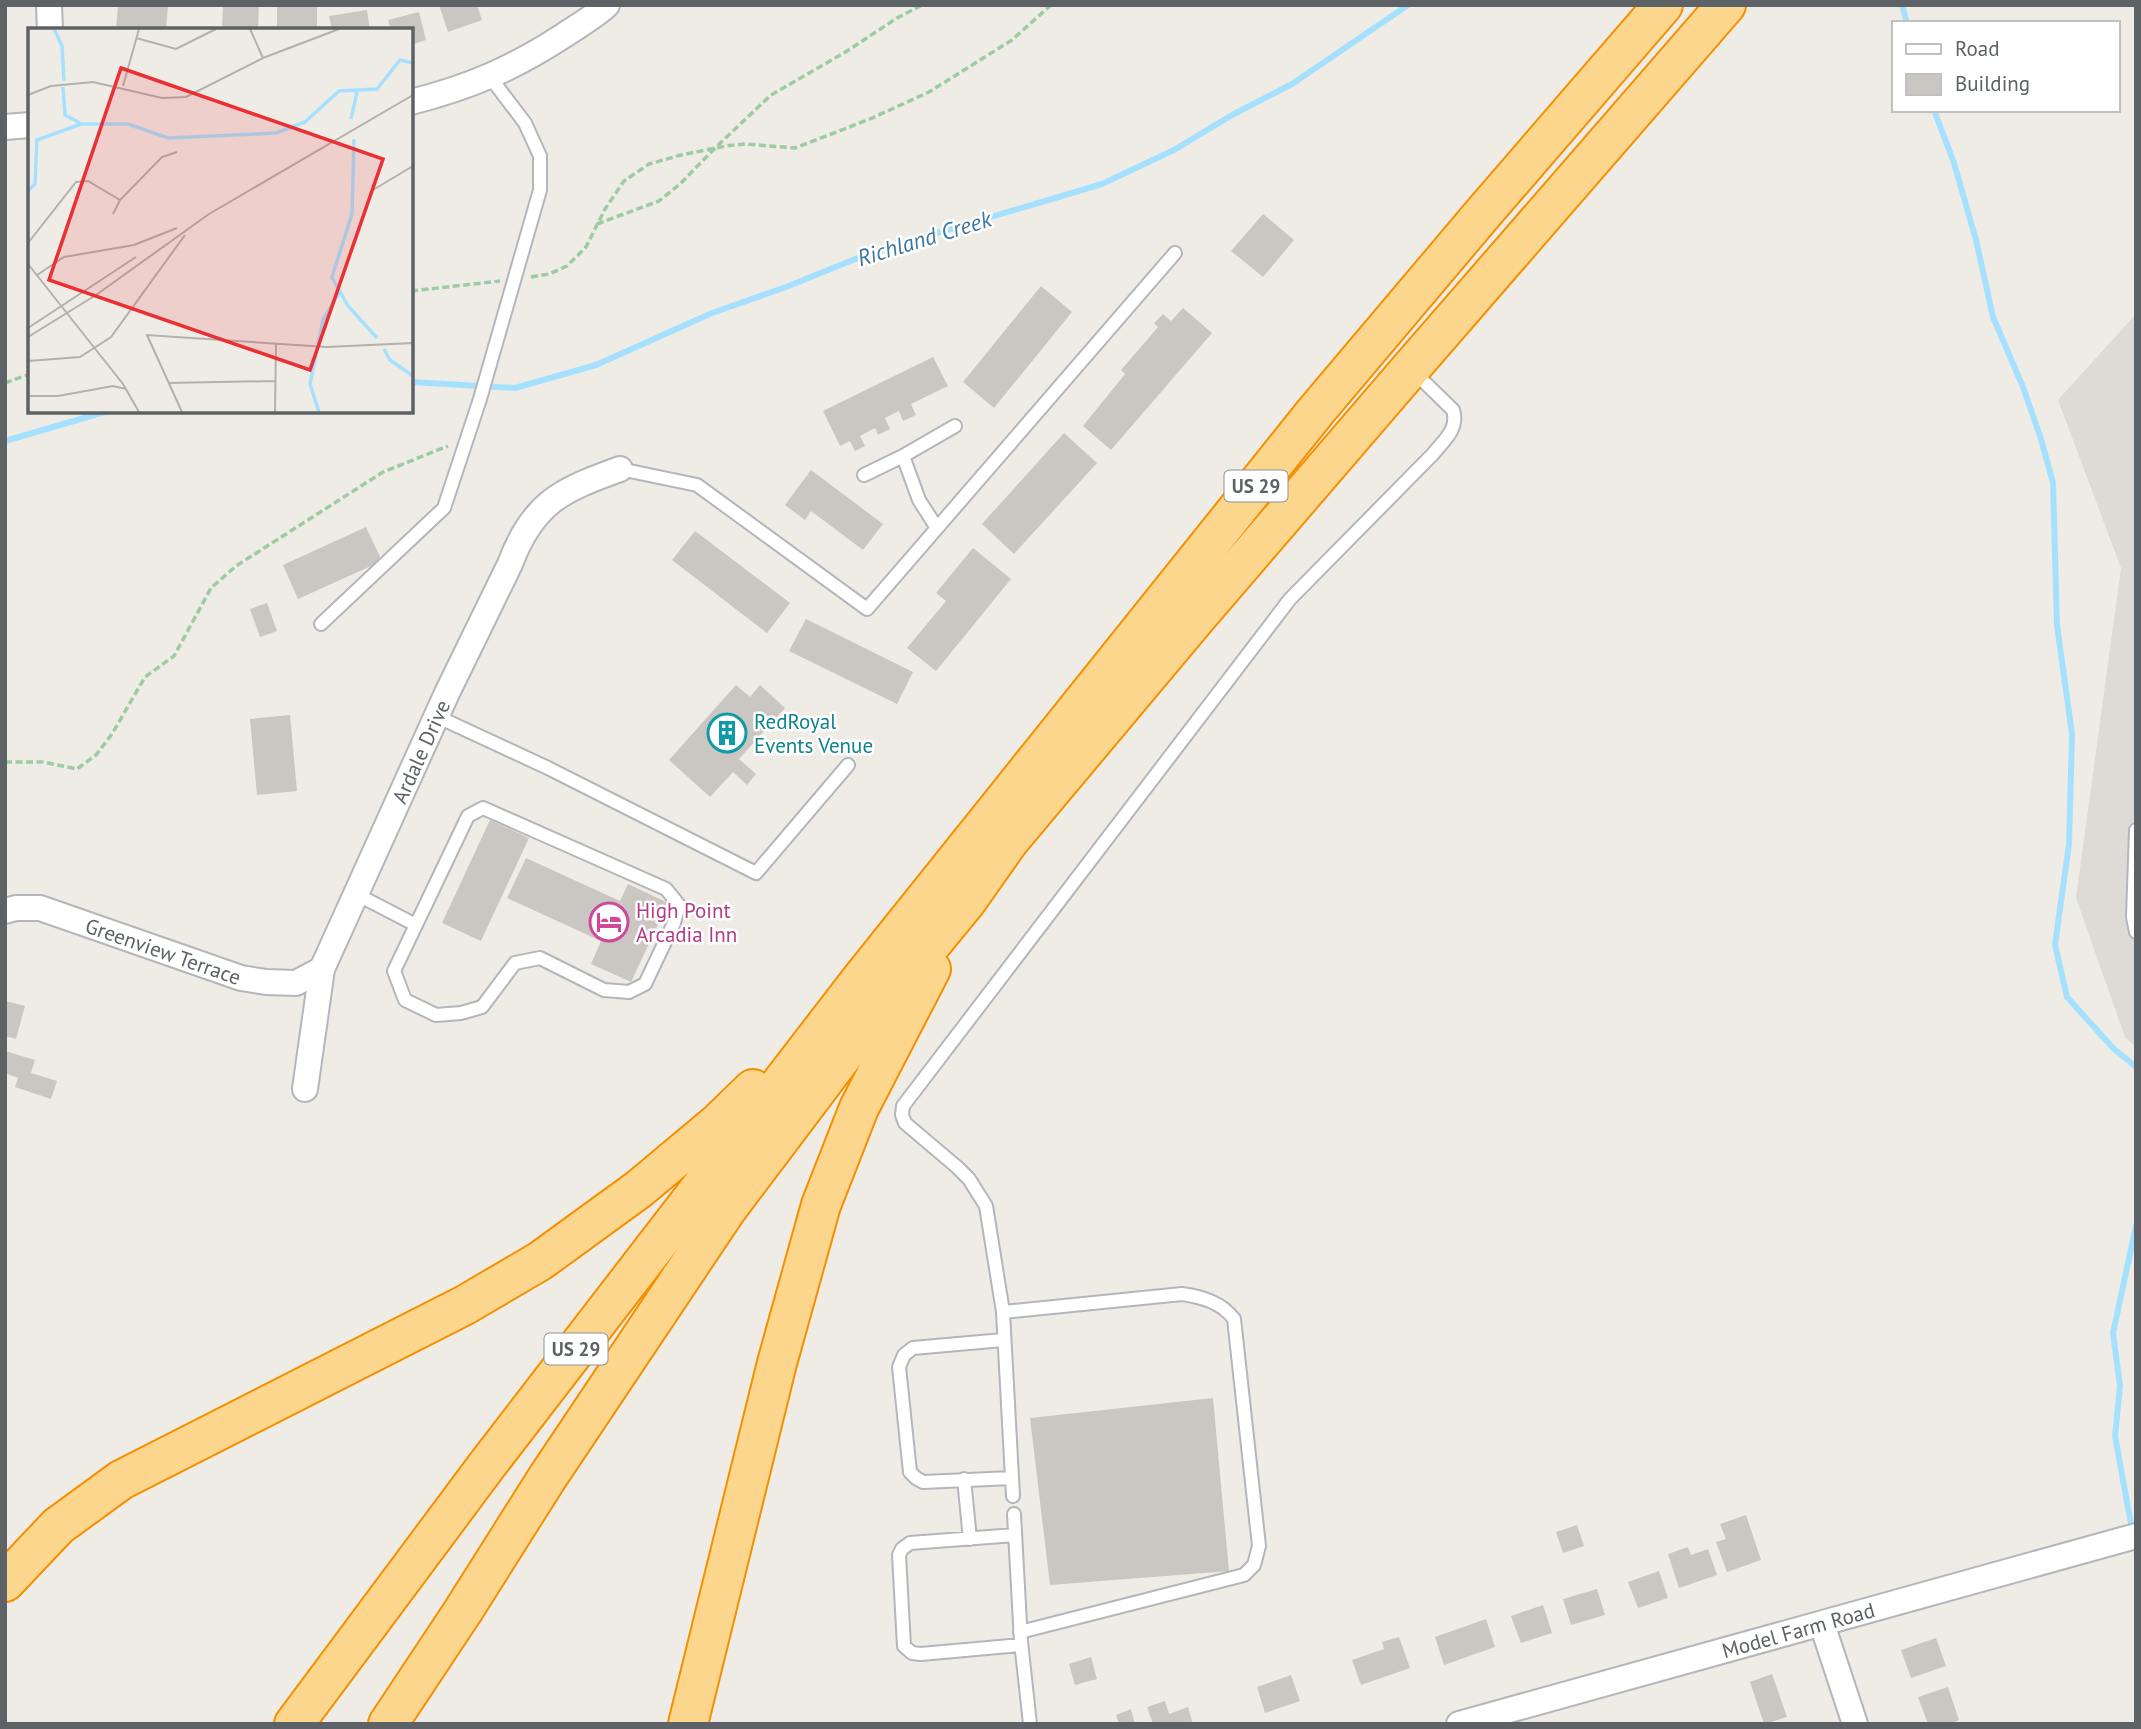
<svg xmlns="http://www.w3.org/2000/svg" width="2141" height="1729" font-family="'PT Sans',sans-serif">
	<style>
		.industrial { fill: #dedbd7 }
		.lines { fill: none; stroke-linecap: round; stroke-linejoin: round }
		.stream { stroke: #a5e1ff; stroke-width: 6 }
		.building { fill: #cac7c2 }
		.service-casing { stroke: #b3b6ba; stroke-width: 16 }
		.minor-casing { stroke: #b3b6ba; stroke-width: 28 }
		.motorway-casing { stroke: #f49000; stroke-width: 42 }
		.path { stroke: #9ccba4; stroke-width: 3.5; stroke-dasharray: 7 3.5; stroke-linecap: butt }
		.service { stroke: #fff; stroke-width: 12 }
		.minor { stroke: #fff; stroke-width: 24 }
		.motorway { stroke: #fdd68e; stroke-width: 38 }
		.labels { text-anchor: middle; dominant-baseline: central; stroke-width: 5; stroke-linejoin: round; paint-order: stroke }
		.shield { fill: #fff; stroke: #8e9194; stroke-width: 2 }
		.shield-label { font-size: 19px; font-weight: bold; fill: #5d6266 }
		.culture-label { font-size: 21px; fill: #0d838f; stroke: #fff; text-anchor: start }
		.street-label { font-size: 21px; fill: #5d6266; stroke: #fff }
		.hotel-label { font-size: 21px; fill: #b23c85; stroke: #fff; text-anchor: start }
		.water-label { font-size: 23px; font-style: italic; fill: #3b77a0; stroke: #fff }
		.inset-river { fill: none; stroke: #a5e1ff; stroke-width: 3.5 }
		.inset-road { fill: none; stroke: #b1b1ae; stroke-width: 2 }
		.view { fill: #ea3034; fill-opacity: 0.15; stroke: #ea3034; stroke-width: 3.5 }
		.inset-edge { fill: none; stroke: #5d6266; stroke-width: 3.5 }
	</style>
	<rect width="100%" height="100%" fill="#efece5"/>
	<path class="industrial" d="M 2136,314 L 2136,1047 L 2125,1037 L 2076,898 L 2121,568 L 2058,400 Z"/>
	<g class="lines">
		<path class="stream" d="M 1902,5 L 1907,23
			M 1934,110 L 1954,163 L 1976,240 L 1993,317 L 2023,387 L 2041,439 L 2053,483 L 2057,625 L 2072,734 L 2069,844 L 2055,945 L 2067,997 L 2113,1048 L 2136,1067
			M 411,382 L 515,388 L 596,365 L 712,313 L 786,287 L 870,253 L 1102,184 L 1174,150 L 1232,115 L 1292,84 L 1408,5
			M 5,441 L 108,411
			M 2131,1524 L 2115,1436 L 2120,1386 L 2113,1333 L 2136,1226"/>
	</g>
	<path class="building" d="M 118,5 L 168,5 L 166,30 L 116,30 Z
		M 223,5 L 259,5 L 258,30 L 222,30 Z
		M 439,5 L 477,5 L 482,20 L 448,32 Z
		M 277,6 L 317,6 L 317,30 L 277,30 Z
		M 367,10 L 370,30 L 332,30 L 329,16 Z
		M 419,12 L 426,40 L 411,45 L 411,30 L 391,30 L 388,20 Z
		M 1263,214 L 1294,240 L 1263,277 L 1231,251 Z
		M 1041,286 L 1072,312 L 994,408 L 963,382 Z
		M 1183,308 L 1212,333 L 1111,450 L 1083,426 L 1125,374 L 1121,370 L 1158,327 L 1154,323 L 1163,314 L 1171,321 Z
		M 933,357 L 948,386 L 911,404 L 916,415 L 903,421 L 899,411 L 885,418 L 890,429 L 878,435 L 875,428 L 860,436 L 865,446 L 855,451 L 850,441 L 840,446 L 823,411 Z
		M 1064,433 L 1097,463 L 1014,554 L 982,524 Z
		M 811,470 L 883,524 L 863,550 L 811,511 L 805,520 L 785,505 Z
		M 366,527 L 382,561 L 298,599 L 283,565 Z
		M 695,531 L 790,603 L 767,633 L 672,560 Z
		M 973,548 L 1011,579 L 936,671 L 907,648 L 946,601 L 936,593 Z
		M 267,603 L 277,631 L 260,637 L 250,609 Z
		M 806,619 L 913,672 L 897,704 L 789,651 Z
		M 736,685 L 750,697 L 760,685 L 785,708 L 739,759 L 756,774 L 747,785 L 733,772 L 710,797 L 669,760 Z
		M 290,715 L 297,791 L 257,795 L 250,719 Z
		M 490,820 L 529,838 L 481,941 L 442,923 Z
		M 526,858 L 620,901 L 628,884 L 668,903 L 631,982 L 591,964 L 601,941 L 507,898 Z
		M 5,1001 L 25,1006 L 16,1039 L 5,1036 Z
		M 5,1051 L 35,1060 L 31,1073 L 57,1081 L 51,1099 L 15,1087 L 18,1078 L 5,1073 Z
		M 1213,1398 L 1229,1571 L 1050,1585 L 1030,1418 Z
		M 1746,1515 L 1761,1560 L 1727,1572 L 1716,1542 L 1726,1539 L 1720,1524 Z
		M 1577,1525 L 1584,1546 L 1563,1553 L 1556,1532 Z
		M 1688,1547 L 1691,1555 L 1708,1549 L 1717,1575 L 1679,1588 L 1668,1554 Z
		M 1659,1571 L 1668,1598 L 1638,1608 L 1628,1582 Z
		M 1597,1589 L 1605,1615 L 1571,1625 L 1563,1599 Z
		M 1543,1605 L 1552,1633 L 1521,1643 L 1511,1616 Z
		M 1486,1619 L 1495,1647 L 1444,1665 L 1435,1637 Z
		M 1399,1637 L 1410,1668 L 1361,1685 L 1352,1660 L 1384,1649 L 1382,1642 Z
		M 1936,1638 L 1946,1666 L 1911,1678 L 1901,1650 Z
		M 1091,1657 L 1097,1679 L 1075,1685 L 1069,1664 Z
		M 1772,1674 L 1787,1717 L 1764,1724 L 1750,1682 Z
		M 1291,1675 L 1300,1701 L 1265,1713 L 1257,1687 Z
		M 1948,1687 L 1959,1720 L 1949,1724 L 1928,1724 L 1918,1697 Z
		M 1165,1701 L 1169,1714 L 1188,1707 L 1193,1724 L 1153,1724 L 1147,1707 Z
		M 1131,1709 L 1135,1724 L 1119,1724 L 1116,1715 Z"/>
	<g class="lines">
		<defs>
			<path id="service" d="M 620,469 L 697,485 L 867,609 L 1175,253
				M 864,475 L 903,456
				M 937,528 L 919,500 L 903,456 L 955,426
				M 321,624 L 444,508 L 480,399 L 540,190 L 540,156 L 525,123 L 490,77
				M 436,716 L 548,768 L 756,873 L 848,765
				M 483,808 L 666,889 L 679,905 L 674,923 L 645,984 L 629,992 L 604,990 L 540,958 L 515,963 L 482,1007 L 461,1013 L 436,1015 L 405,1000 L 394,971 L 468,816 Z
				M 2136,830 L 2133,917 L 2136,932
				M 356,894 L 416,925
				M 1003,1312 L 1182,1294 C 1202,1297 1221,1302 1234,1319 L 1259,1546 L 1254,1565 L 1244,1575 L 1020,1632
				M 1003,1340 L 913,1348 L 904,1355 L 899,1367 L 910,1472 L 916,1478 L 923,1482 L 1012,1478
				M 964,1479 L 970,1539
				M 1013,1496 L 1003,1312 L 986,1206 L 969,1179 L 957,1167 L 905,1123 L 902,1115 L 903,1106 L 1290,599 L 1433,454 C 1444,440 1459,429 1453,410 L 1413,371
				M 1014,1514 L 1021,1642 L 1030,1724
				M 1015,1535 L 910,1543 L 902,1549 L 899,1555 L 904,1646 L 912,1653 L 921,1654 L 1021,1645"/>
			<g id="minor">
				<path d="M 49,5 L 50,30"/>
				<path d="M 411,102 C 470,87 512,69 563,36 C 578,26 594,17 607,5"/>
				<path d="M 5,127 L 30,125"/>
				<path id="s1" d="M 5,911 L 16,908 L 40,908 L 241,978 L 266,982 L 296,983 L 322,969"/>
				<path id="s2" d="M 305,1089 L 322,969 L 447,693 L 510,564 C 533,502 562,490 620,469"/>
				<path d="M 1822,1624 L 1855,1724"/>
				<path id="s3" d="M 1459,1724 L 2136,1536"/>
			</g>
			<path id="motorway" d="M 5,1582 L 58,1526 L 121,1480 L 465,1305 L 540,1261 L 639,1189 L 719,1122 L 753,1089
				M 294,1724 L 487,1465 L 862,978 L 1316,411 L 1485,211 L 1663,5
				M 388,1724 L 463,1611 L 547,1478 L 727,1209 L 878,1009 L 966,902 L 1009,841 L 1196,618 L 1410,369 L 1726,5
				M 688,1724 L 777,1363 L 821,1205 L 859,1108 L 931,969"/>
		</defs>
		<use href="#service" class="service-casing"/>
		<use href="#minor" class="minor-casing"/>
		<use href="#motorway" class="motorway-casing"/>
		<path class="path" d="M 597,224 L 659,201 L 680,184 L 715,148 L 771,95 L 844,53 L 897,18 L 922,5
			M 531,277 L 549,274 L 567,266 L 586,247 L 605,209 L 624,181 L 649,164 L 681,155 L 726,146 L 745,144 L 795,148 L 870,119 L 929,92 L 1012,40 L 1051,5
			M 411,291 L 500,281
			M 5,383 L 30,374
			M 5,762 L 43,762 L 77,769 L 96,755 L 112,734 L 145,677 L 174,656 L 211,588 L 236,566 L 383,472 L 448,446"/>
		<use href="#service" class="service"/>
		<use href="#minor" class="minor"/>
		<use href="#motorway" class="motorway"/>
	</g>
	<defs>
		<symbol id="building-ring" viewBox="-11 -11 22 22"><circle r="9.5" fill="#fff" stroke="#0f9aa8" stroke-width="1.5"/><path d="M-4-6H4V6H1V3H-1V6H-4ZM-2.5-4.3h1.7v1.8h-1.7ZM.8-4.3h1.7v1.8H.8ZM-2.5-1h1.7V.8h-1.7ZM.8-1h1.7V.8H.8Z" fill="#0f9aa8"/></symbol>
		<symbol id="hotel-ring" viewBox="-11 -11 22 22"><circle r="9.5" fill="#fff" stroke="#d1479c" stroke-width="1.5"/><path d="M-6-4.5h1.5V1H6V5H4.5V3h-9V5H-6ZM-4 0a1.8 1.8 0 1 1 3.6 0ZM.5 0V-2.5h3Q6-2.5 6 0Z" fill="#d1479c"/></symbol>
	</defs>
	<g fill-rule="evenodd">
		<use href="#building-ring" x="705" y="711" width="44" height="44"/>
		<use href="#hotel-ring" x="587" y="900" width="44" height="44"/>
	</g>
	<g class="labels">
		<g class="shield">
			<rect x="1224.5" y="470.5" width="63" height="31" rx="5"/>
			<rect x="544.5" y="1333.5" width="63" height="31" rx="5"/>
		</g>
		<g class="shield-label">
			<text x="1256" y="486">US 29</text>
			<text x="576" y="1349">US 29</text>
		</g>
		<g class="culture-label">
			<text x="754" y="721">RedRoyal<tspan x="754" dy="24">Events Venue</tspan></text>
		</g>
		<g class="street-label">
			<text stroke="none"><textPath href="#s2" startOffset="360">Ardale Drive</textPath></text>
			<text stroke="none"><textPath href="#s1" startOffset="166">Greenview Terrace</textPath></text>
			<text stroke="none"><textPath href="#s3" startOffset="352">Model Farm Road</textPath></text>
		</g>
		<g class="hotel-label">
			<text x="636" y="910">High Point<tspan x="636" dy="24">Arcadia Inn</tspan></text>
		</g>
		<g class="water-label">
			<text transform="translate(924 238) rotate(-17)">Richland Creek</text>
		</g>
	</g>
	<g transform="translate(28 28)">
		<rect width="385" height="385" fill="#efece5"/>
		<path class="inset-river" d="M 26,1 L 34,18 L 36,53M 35,59 L 37,87 L 52,95M 323,91 L 329,64M 326,111 L 324,186 L 304,249 L 320,278 L 349,310M 0,163 L 7,156 L 9,112 L 53,96 L 100,96 L 140,110 L 248,105 L 277,94 L 311,63 L 349,61 L 372,32 L 385,35M 290,316 L 295,292 L 311,265M 356,321 L 362,332 L 385,348M 289,322 L 282,356 L 291,384"/>
		<path class="inset-road" d="M 222,1 L 235,30M 108,10 L 148,21 L 188,1M 95,58 L 111,1M 0,67 L 23,58 L 65,54 L 134,70 L 158,69 L 235,30 L 311,1M 345,162 L 385,138M 85,186 L 92,172 L 134,129 L 149,124M 0,215 L 48,154 L 60,153 L 92,172M 0,236 L 95,356 L 111,384M 9,247 L 36,229 L 106,217 L 149,200M 0,300 L 108,229M 0,309 L 68,267 L 181,186 L 385,67M 0,333 L 52,329 L 83,309 L 157,207M 140,355 L 247,353M 0,368 L 30,368 L 85,358 L 98,361M 154,384 L 119,307 L 299,319 L 385,315M 247,384 L 248,315"/>
		<path class="view" d="M 93,40 L 355,131 L 282,342 L 21,252 Z"/>
		<rect width="385" height="385" class="inset-edge"/>
	</g>
	<rect width="2141" height="1729" fill="none" stroke="#5d6266" stroke-width="14"/>
	<rect x="1892" y="21" width="228" height="91" fill="#ffffff" stroke="#bec0c2" stroke-width="2"/>
	<rect x="1906" y="44" width="35" height="10" fill="#ffffff" stroke="#bec0c2" stroke-width="2"/>
	<text x="1955" y="56" font-size="21" fill="#5d6266">Road</text>
	<rect x="1906" y="74" width="35" height="21" fill="#cac7c2" stroke="#bec0c2" stroke-width="2"/>
	<text x="1955" y="91" font-size="21" fill="#5d6266">Building</text>
</svg>
